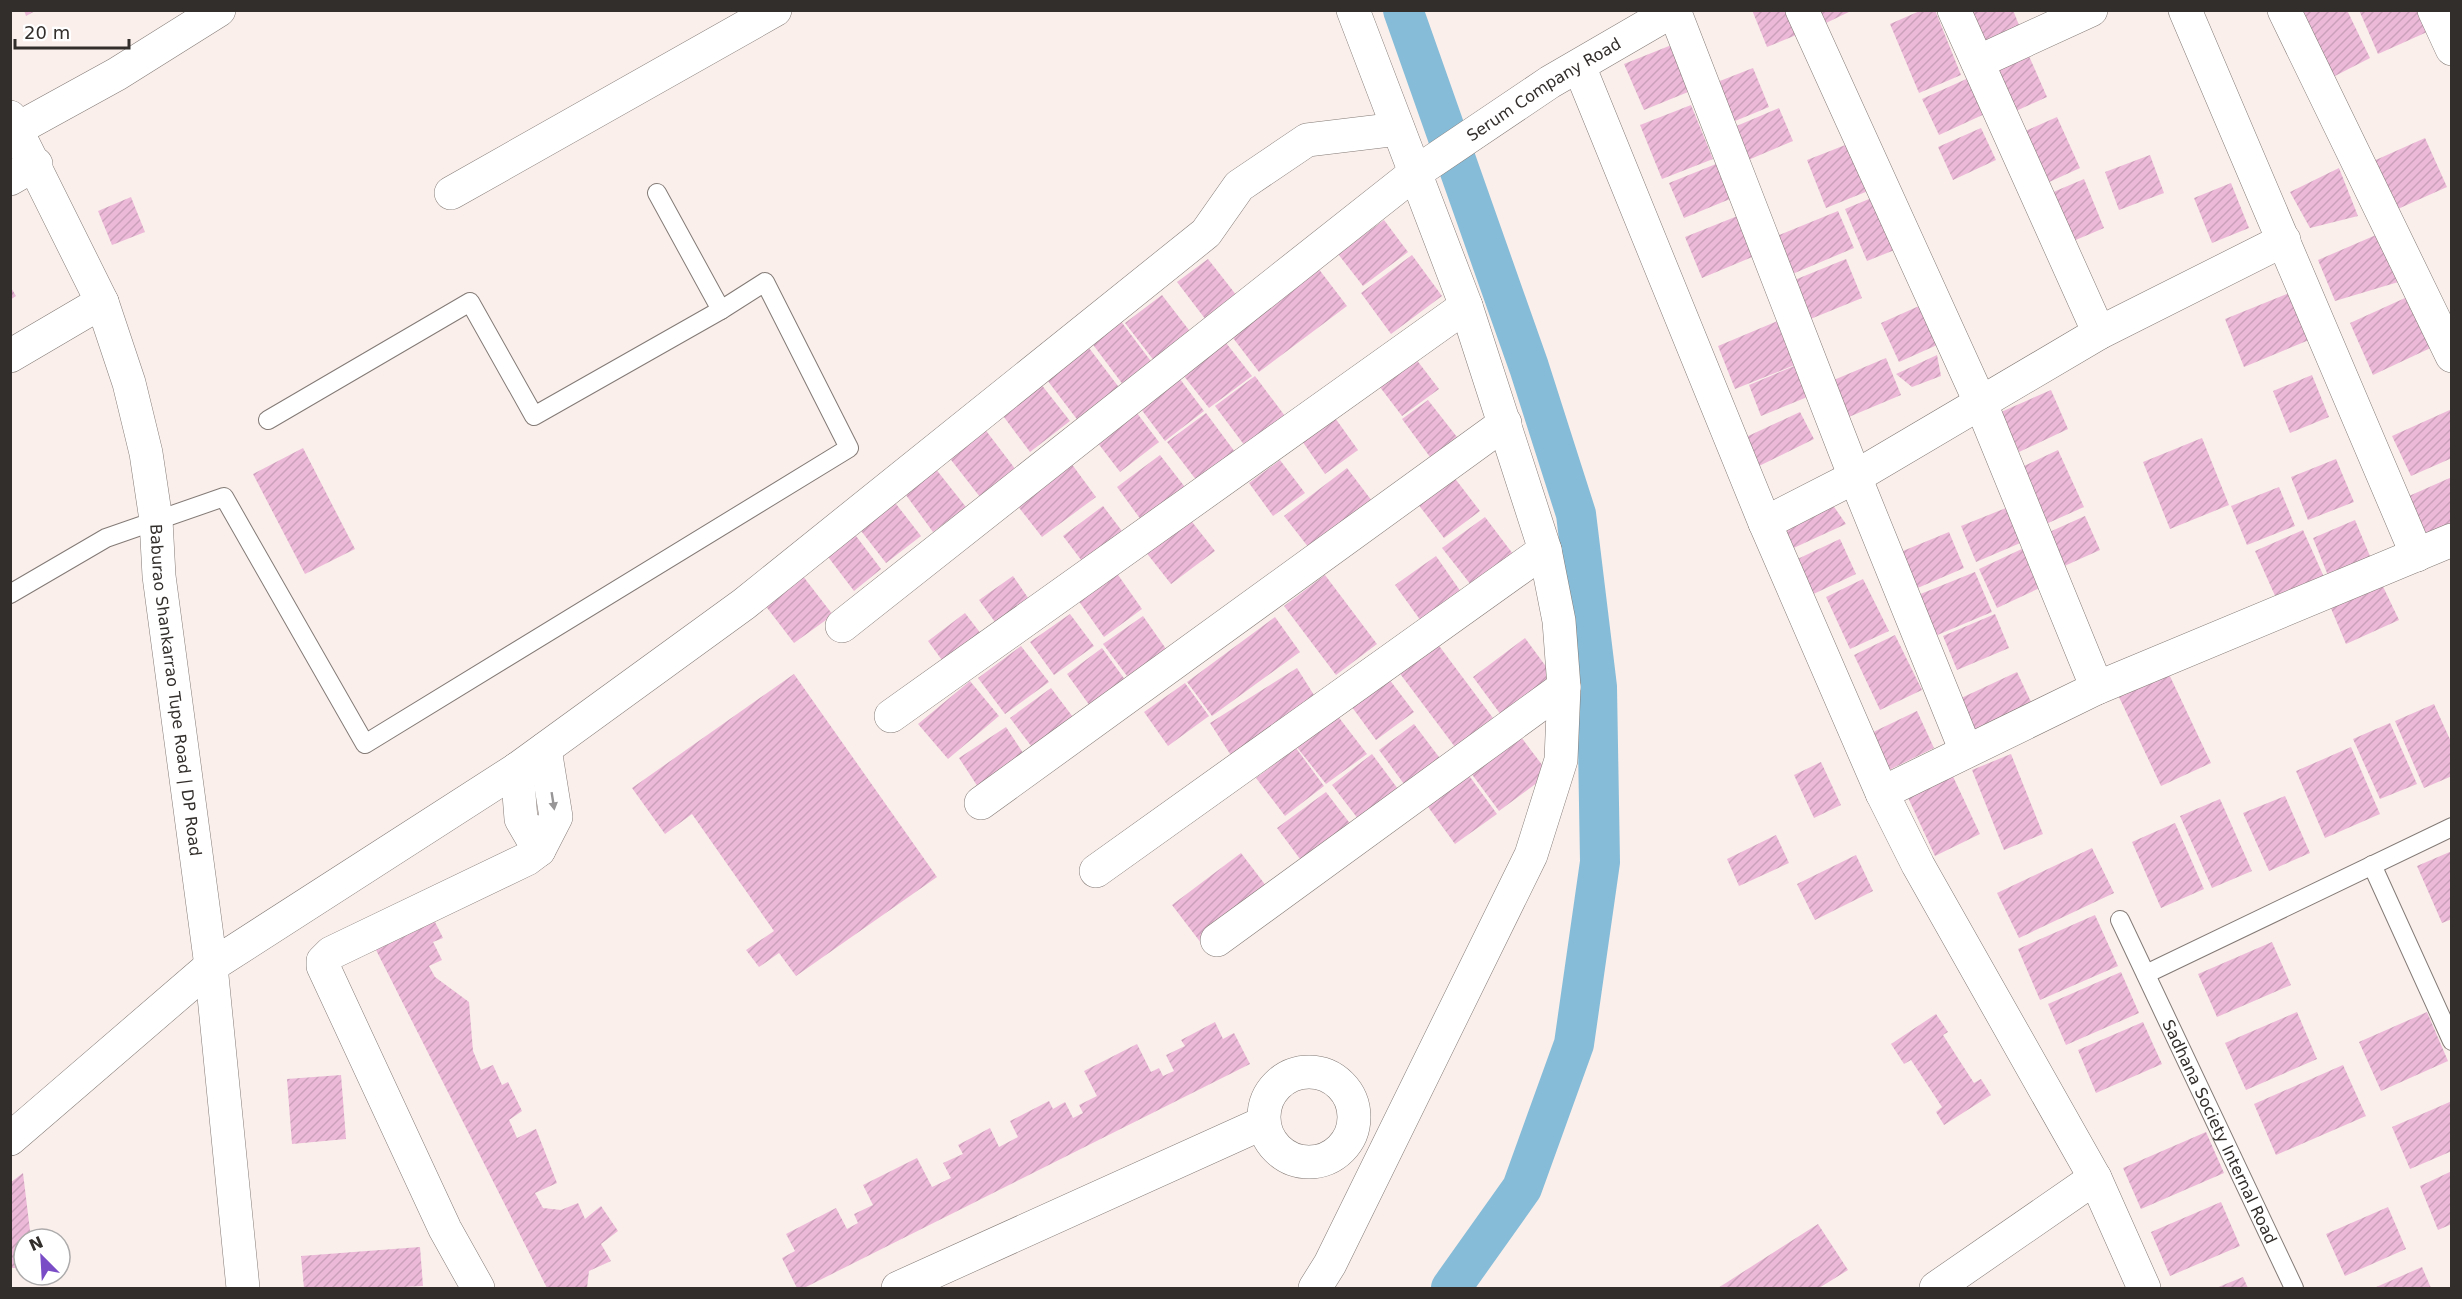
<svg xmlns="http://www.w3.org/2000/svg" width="2462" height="1299" font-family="'DejaVu Sans',sans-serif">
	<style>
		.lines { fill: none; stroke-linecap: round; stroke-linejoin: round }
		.canal { stroke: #86bcd8; stroke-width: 40 }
		.building { fill: url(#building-hatch) }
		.service-casing { stroke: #837a76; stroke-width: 20 }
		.minor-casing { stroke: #837a76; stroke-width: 34 }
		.tertiary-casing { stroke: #837a76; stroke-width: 34 }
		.service { stroke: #fff; stroke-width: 18 }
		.minor { stroke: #fff; stroke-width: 33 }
		.tertiary { stroke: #fff; stroke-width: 33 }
		.oneway { fill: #989696 }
		.labels { text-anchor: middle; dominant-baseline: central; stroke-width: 6; stroke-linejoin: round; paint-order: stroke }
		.street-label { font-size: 16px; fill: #322e2c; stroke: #fff }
	</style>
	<defs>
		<pattern id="building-hatch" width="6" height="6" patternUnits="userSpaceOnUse" patternTransform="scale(1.5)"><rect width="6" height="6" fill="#ecbad8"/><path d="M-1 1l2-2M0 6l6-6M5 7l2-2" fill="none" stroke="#cba0ba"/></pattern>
	</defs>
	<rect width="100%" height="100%" fill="#faefeb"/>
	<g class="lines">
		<path class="canal" d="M 1403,10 L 1529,367 L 1576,514 L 1597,687 L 1600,862 L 1574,1044 L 1522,1188 L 1451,1288"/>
	</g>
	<path class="building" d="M 24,10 L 37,10 L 26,16 Z
		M 1752,10 L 1797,10 L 1806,31 L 1767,47 Z
		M 1820,10 L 1853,10 L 1826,23 Z
		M 1922,10 L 1935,10 L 1961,75 L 1919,93 L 1890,24 Z
		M 1969,10 L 2013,10 L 2021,30 L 1983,45 Z
		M 2299,10 L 2347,10 L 2370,58 L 2331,78 Z
		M 2359,10 L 2428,10 L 2436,28 L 2378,54 Z
		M 1674,44 L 1693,90 L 1644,110 L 1624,64 Z
		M 2029,56 L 2047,97 L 2016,111 L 1997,71 Z
		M 1753,68 L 1769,107 L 1723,126 L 1707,86 Z
		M 1973,76 L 1989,112 L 1939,135 L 1922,99 Z
		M 1691,105 L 1713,159 L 1662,179 L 1640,125 Z
		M 1779,108 L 1793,141 L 1741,163 L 1727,130 Z
		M 2057,117 L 2080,168 L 2047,183 L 2023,132 Z
		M 1981,128 L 1996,160 L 1953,180 L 1938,147 Z
		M 2425,138 L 2447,187 L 2391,212 L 2369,163 Z
		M 1853,142 L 1873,189 L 1826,208 L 1807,160 Z
		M 2150,155 L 2164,193 L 2119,210 L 2105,172 Z
		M 1716,164 L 1730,199 L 1684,218 L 1669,183 Z
		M 2339,168 L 2358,216 L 2310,228 L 2290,192 Z
		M 2084,179 L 2104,228 L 2071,242 L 2051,193 Z
		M 2231,183 L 2249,228 L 2212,243 L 2194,198 Z
		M 1881,194 L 1902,247 L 1867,261 L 1845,209 Z
		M 131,197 L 145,232 L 112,245 L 98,211 Z
		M 1838,211 L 1854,248 L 1790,275 L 1774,237 Z
		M 1740,215 L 1757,255 L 1702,278 L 1685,237 Z
		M 1384,220 L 1408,252 L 1363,286 L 1338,254 Z
		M 2383,232 L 2405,280 L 2335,301 L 2318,260 Z
		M 1412,255 L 1442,296 L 1391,334 L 1361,293 Z
		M 1208,259 L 1237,296 L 1206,320 L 1177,282 Z
		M 1846,259 L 1862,298 L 1808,320 L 1792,281 Z
		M 1318,268 L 1347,306 L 1259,372 L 1230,334 Z
		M 10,286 L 16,296 L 10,300 Z
		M 2289,293 L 2309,340 L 2244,367 L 2225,319 Z
		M 2416,293 L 2439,344 L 2373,375 L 2350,323 Z
		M 1162,295 L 1192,334 L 1155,362 L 1125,323 Z
		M 1928,302 L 1946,341 L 1899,362 L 1881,323 Z
		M 1787,317 L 1805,361 L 1735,389 L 1718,346 Z
		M 1120,320 L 1153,364 L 1124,386 L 1091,342 Z
		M 1223,339 L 1252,376 L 1209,408 L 1180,371 Z
		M 1083,340 L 1121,390 L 1079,422 L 1041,372 Z
		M 1409,350 L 1439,389 L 1402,416 L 1373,378 Z
		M 1937,355 L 1941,376 L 1912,387 L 1896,374 Z
		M 1886,358 L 1901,395 L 1844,419 L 1829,382 Z
		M 1804,362 L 1817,393 L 1761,416 L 1749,385 Z
		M 1174,371 L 1204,411 L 1165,441 L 1135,401 Z
		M 2312,375 L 2329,417 L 2290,433 L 2273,391 Z
		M 1255,376 L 1285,416 L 1245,446 L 1215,406 Z
		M 1037,379 L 1070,421 L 1030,452 L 998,409 Z
		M 2051,390 L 2068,429 L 2019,452 L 2001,412 Z
		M 1428,400 L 1457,437 L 1430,457 L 1402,419 Z
		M 1130,404 L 1159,442 L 1120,472 L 1091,434 Z
		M 2452,409 L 2452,458 L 2411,476 L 2392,436 Z
		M 1800,412 L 1814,439 L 1759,466 L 1746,437 Z
		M 1206,413 L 1235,452 L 1197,481 L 1167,442 Z
		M 1333,415 L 1358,450 L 1325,474 L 1300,438 Z
		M 984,428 L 1016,470 L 980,497 L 948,456 Z
		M 2202,438 L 2229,505 L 2170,529 L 2143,462 Z
		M 303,448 L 355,549 L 305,574 L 253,474 Z
		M 2058,450 L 2084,507 L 2046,524 L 2020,468 Z
		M 1160,455 L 1188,491 L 1144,524 L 1117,487 Z
		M 1068,459 L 1096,497 L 1042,537 L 1013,500 Z
		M 2336,459 L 2354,502 L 2308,520 L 2291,477 Z
		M 1280,460 L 1305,493 L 1273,516 L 1249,483 Z
		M 935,468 L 966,507 L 933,532 L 903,491 Z
		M 1347,468 L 1372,501 L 1309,548 L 1284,516 Z
		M 1450,472 L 1480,511 L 1444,538 L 1414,499 Z
		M 2452,477 L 2452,530 L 2429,540 L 2409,496 Z
		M 2279,487 L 2295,526 L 2247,545 L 2231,506 Z
		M 893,500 L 921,536 L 886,563 L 858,527 Z
		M 1830,501 L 1846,524 L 1787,551 L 1780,523 Z
		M 1103,506 L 1131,543 L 1091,573 L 1063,536 Z
		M 2011,506 L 2025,541 L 1976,562 L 1961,526 Z
		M 2085,516 L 2100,550 L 2060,568 L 2045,534 Z
		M 1485,517 L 1513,554 L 1471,585 L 1442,548 Z
		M 1189,518 L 1215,551 L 1171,584 L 1145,551 Z
		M 2355,520 L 2372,561 L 2329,578 L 2313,538 Z
		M 850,528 L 881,569 L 854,591 L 822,549 Z
		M 2303,530 L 2324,577 L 2276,598 L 2255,551 Z
		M 1949,532 L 1964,568 L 1913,590 L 1898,553 Z
		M 1840,539 L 1856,574 L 1805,598 L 1789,563 Z
		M 2026,547 L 2044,586 L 1997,608 L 1979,569 Z
		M 1436,556 L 1461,592 L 1421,621 L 1395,585 Z
		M 799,571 L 833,615 L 794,643 L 761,600 Z
		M 1116,572 L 1142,609 L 1104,637 L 1078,600 Z
		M 1975,572 L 1992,612 L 1935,636 L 1918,595 Z
		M 1325,575 L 1377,644 L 1336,675 L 1284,606 Z
		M 1013,576 L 1033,605 L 1000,629 L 979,600 Z
		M 2378,576 L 2399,620 L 2346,644 L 2327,599 Z
		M 1863,579 L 1889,631 L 1850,649 L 1826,597 Z
		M 965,613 L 988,643 L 950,671 L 928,641 Z
		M 1070,614 L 1094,646 L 1054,675 L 1030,642 Z
		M 1995,614 L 2009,648 L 1957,670 L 1943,636 Z
		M 1143,616 L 1171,656 L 1133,684 L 1103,644 Z
		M 1275,617 L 1300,652 L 1212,716 L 1187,682 Z
		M 1895,635 L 1922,690 L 1880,710 L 1854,655 Z
		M 1525,638 L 1553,676 L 1501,715 L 1473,677 Z
		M 1434,639 L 1493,718 L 1455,747 L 1395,667 Z
		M 1021,646 L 1049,682 L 1005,714 L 978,678 Z
		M 1102,648 L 1131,688 L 1095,713 L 1067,674 Z
		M 1297,668 L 1319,703 L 1232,757 L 1210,723 Z
		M 2017,672 L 2032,704 L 1973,731 L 1957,700 Z
		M 2168,672 L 2211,763 L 2161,786 L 2118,695 Z
		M 794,674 L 937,877 L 796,976 L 779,953 L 759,967 L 746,950 L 774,931 L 692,814 L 665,834 L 632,788 Z
		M 1386,675 L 1414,712 L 1376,740 L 1349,703 Z
		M 970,681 L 999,716 L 948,759 L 918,724 Z
		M 1185,683 L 1209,716 L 1168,746 L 1144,712 Z
		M 1051,688 L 1079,725 L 1038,755 L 1010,718 Z
		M 2434,704 L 2452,744 L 2452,776 L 2424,788 L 2395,721 Z
		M 1917,711 L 1934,748 L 1883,773 L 1865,736 Z
		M 1337,715 L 1367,754 L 1326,784 L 1296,746 Z
		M 2390,723 L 2417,784 L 2380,799 L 2353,739 Z
		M 1414,724 L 1442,761 L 1407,788 L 1379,750 Z
		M 1006,727 L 1027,759 L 980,790 L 959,758 Z
		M 1518,733 L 1549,774 L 1499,811 L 1468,769 Z
		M 2351,747 L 2380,814 L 2325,838 L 2296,771 Z
		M 1296,748 L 1324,786 L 1285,816 L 1256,778 Z
		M 1372,754 L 1401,793 L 1362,824 L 1332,785 Z
		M 2011,754 L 2043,834 L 2004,850 L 1972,770 Z
		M 1821,762 L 1841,805 L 1814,818 L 1794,775 Z
		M 1949,768 L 1980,834 L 1935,856 L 1904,789 Z
		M 1465,770 L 1497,814 L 1455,844 L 1423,800 Z
		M 1326,792 L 1355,830 L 1306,867 L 1277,828 Z
		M 2285,796 L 2310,853 L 2269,871 L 2243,813 Z
		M 2220,799 L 2252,871 L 2212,888 L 2180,816 Z
		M 2175,823 L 2204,889 L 2161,908 L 2132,842 Z
		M 1776,835 L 1789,863 L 1739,886 L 1727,859 Z
		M 2092,848 L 2114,893 L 2019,938 L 1997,893 Z
		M 2452,851 L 2452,919 L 2442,923 L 2417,866 Z
		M 1241,853 L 1270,891 L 1201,943 L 1172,905 Z
		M 1856,855 L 1873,891 L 1815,920 L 1797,884 Z
		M 2095,915 L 2118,966 L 2040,1000 L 2018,949 Z
		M 432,916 L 443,938 L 433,942 L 442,960 L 429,966 L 435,977 L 469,1002 L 473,1051 L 481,1070 L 493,1065 L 502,1085 L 508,1082 L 522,1111 L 509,1120 L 517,1138 L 536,1129 L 557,1183 L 535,1193 L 543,1208 L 561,1210 L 578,1203 L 585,1219 L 601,1206 L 618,1231 L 601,1244 L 611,1261 L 589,1271 L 587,1288 L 547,1288 L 375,948 Z
		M 2272,942 L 2291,985 L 2217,1017 L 2198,974 Z
		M 2121,972 L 2139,1013 L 2066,1045 L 2048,1004 Z
		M 2297,1012 L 2317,1059 L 2246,1090 L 2225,1043 Z
		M 2427,1012 L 2448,1061 L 2381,1091 L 2359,1042 Z
		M 1936,1014 L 1948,1032 L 1943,1035 L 1974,1083 L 1981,1079 L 1991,1095 L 1944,1125 L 1936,1112 L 1942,1107 L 1911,1060 L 1904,1064 L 1891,1044 Z
		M 1215,1022 L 1223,1039 L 1234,1033 L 1250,1064 L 804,1288 L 797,1288 L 782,1258 L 795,1251 L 786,1234 L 836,1208 L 847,1229 L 858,1223 L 854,1214 L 873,1205 L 863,1185 L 917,1158 L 932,1187 L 951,1178 L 943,1163 L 963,1154 L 958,1145 L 990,1128 L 999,1147 L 1018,1137 L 1010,1121 L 1049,1101 L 1053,1109 L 1065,1102 L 1073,1118 L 1083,1113 L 1079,1105 L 1097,1096 L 1084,1071 L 1137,1044 L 1151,1072 L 1159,1068 L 1163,1076 L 1174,1071 L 1166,1055 L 1185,1046 L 1181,1040 Z
		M 2143,1022 L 2162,1064 L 2096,1093 L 2078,1050 Z
		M 2343,1065 L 2366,1116 L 2276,1155 L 2254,1104 Z
		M 341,1075 L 346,1139 L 292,1144 L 287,1079 Z
		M 2452,1101 L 2452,1151 L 2410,1169 L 2392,1127 Z
		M 2206,1132 L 2224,1173 L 2141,1209 L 2123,1168 Z
		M 2452,1171 L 2452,1224 L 2438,1230 L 2420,1186 Z
		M 23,1173 L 31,1239 L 24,1239 L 24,1268 L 10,1268 L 10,1183 Z
		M 2221,1202 L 2240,1246 L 2170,1276 L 2151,1232 Z
		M 2388,1207 L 2406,1249 L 2345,1276 L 2326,1234 Z
		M 1818,1224 L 1848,1270 L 1819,1288 L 1718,1288 Z
		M 420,1247 L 423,1286 L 385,1288 L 304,1288 L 301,1256 Z
		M 2422,1267 L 2431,1288 L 2374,1288 Z
		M 2243,1277 L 2248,1288 L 2216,1288 Z"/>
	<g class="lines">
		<defs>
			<g id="service">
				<path d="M 268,420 L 470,302 L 534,416 L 721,310 L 657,193"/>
				<path d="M 10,594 L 106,538 L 224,497 L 365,744 L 849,448 L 765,282 L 721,310"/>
				<path d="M 2372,865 L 2452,1041"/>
				<path id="s1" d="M 2120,920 L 2294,1288"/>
				<path d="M 2146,974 L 2452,827"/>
			</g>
			<g id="minor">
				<path d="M 1802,10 L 1981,404 L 2097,688"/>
				<path d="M 1954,10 L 2099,333"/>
				<path d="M 2185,10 L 2417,555"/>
				<path d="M 2284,10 L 2452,356"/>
				<path d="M 2434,10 L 2452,49"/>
				<path d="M 1978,62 L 2091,10"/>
				<path d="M 1579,66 L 1765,523 L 1882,793 L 1918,865 L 2095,1178 L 2144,1288"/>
				<path d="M 17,129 L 117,74 L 219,10"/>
				<path d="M 10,179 L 36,164"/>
				<path d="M 451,193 L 775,10"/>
				<path d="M 10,356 L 102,302"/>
				<path d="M 1765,523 L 1855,477 L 2099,333 L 2284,240"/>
				<path id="s2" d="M 842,626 L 1415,173 L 1550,82 L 1674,10 L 1855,477 L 1966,751"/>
				<path d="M 891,716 L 1466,306"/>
				<path d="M 517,769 L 521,819 L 539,850"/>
				<path d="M 1882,793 L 2097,688 L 2452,540"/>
				<path d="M 981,803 L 1505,423"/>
				<path d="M 1096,871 L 1545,550"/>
				<path d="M 1217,940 L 1564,687"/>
				<circle cx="1309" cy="1117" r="45"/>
				<path d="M 10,1139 L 211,966 L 517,769 L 744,604 L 1206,233 L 1239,186 L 1307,140 L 1398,129"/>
				<path d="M 478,1288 L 445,1229 L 323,966 L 323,961 L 331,953 L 527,859 L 539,850 L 556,817 L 545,749"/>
				<path d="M 898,1288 L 1263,1123"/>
				<path d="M 1315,1288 L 1330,1264 L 1531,855 L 1561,760 L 1564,687 L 1559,621 L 1545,550 L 1466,306 L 1353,10"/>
				<path d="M 1936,1288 L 2095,1178"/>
			</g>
			<g id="tertiary">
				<path id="s3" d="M 10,117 L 102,302 L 129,383 L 146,453 L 156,520 L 159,576 L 211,966 L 243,1288"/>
			</g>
		</defs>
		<use href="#service" class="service-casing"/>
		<use href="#minor" class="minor-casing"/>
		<use href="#tertiary" class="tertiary-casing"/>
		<use href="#service" class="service"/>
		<use href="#minor" class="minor"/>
		<use href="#tertiary" class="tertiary"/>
	</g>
	<defs><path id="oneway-solid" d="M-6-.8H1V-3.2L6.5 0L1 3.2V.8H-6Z" transform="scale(1.5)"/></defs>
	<use class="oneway" href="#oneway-solid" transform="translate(553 801) rotate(81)"/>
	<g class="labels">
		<g class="street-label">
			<text stroke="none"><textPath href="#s2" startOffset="884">Serum Company Road</textPath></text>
			<text stroke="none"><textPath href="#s3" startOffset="603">Baburao Shankarrao Tupe Road | DP Road</textPath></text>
			<text stroke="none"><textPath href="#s1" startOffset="234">Sadhana Society Internal Road</textPath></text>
		</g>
	</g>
	<rect width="2462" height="1299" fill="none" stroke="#322e2c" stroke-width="24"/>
	<g transform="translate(42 1257) rotate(336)"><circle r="28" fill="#ffffff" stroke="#adabab" stroke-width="1.5"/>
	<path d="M0-4.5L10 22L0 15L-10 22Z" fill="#7a4dc6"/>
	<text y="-9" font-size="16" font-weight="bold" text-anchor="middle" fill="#322e2c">N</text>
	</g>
	<path d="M15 39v9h114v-9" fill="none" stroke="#322e2c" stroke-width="3"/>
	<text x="24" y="39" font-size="18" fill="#322e2c" stroke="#ffffff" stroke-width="4.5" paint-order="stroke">20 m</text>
</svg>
